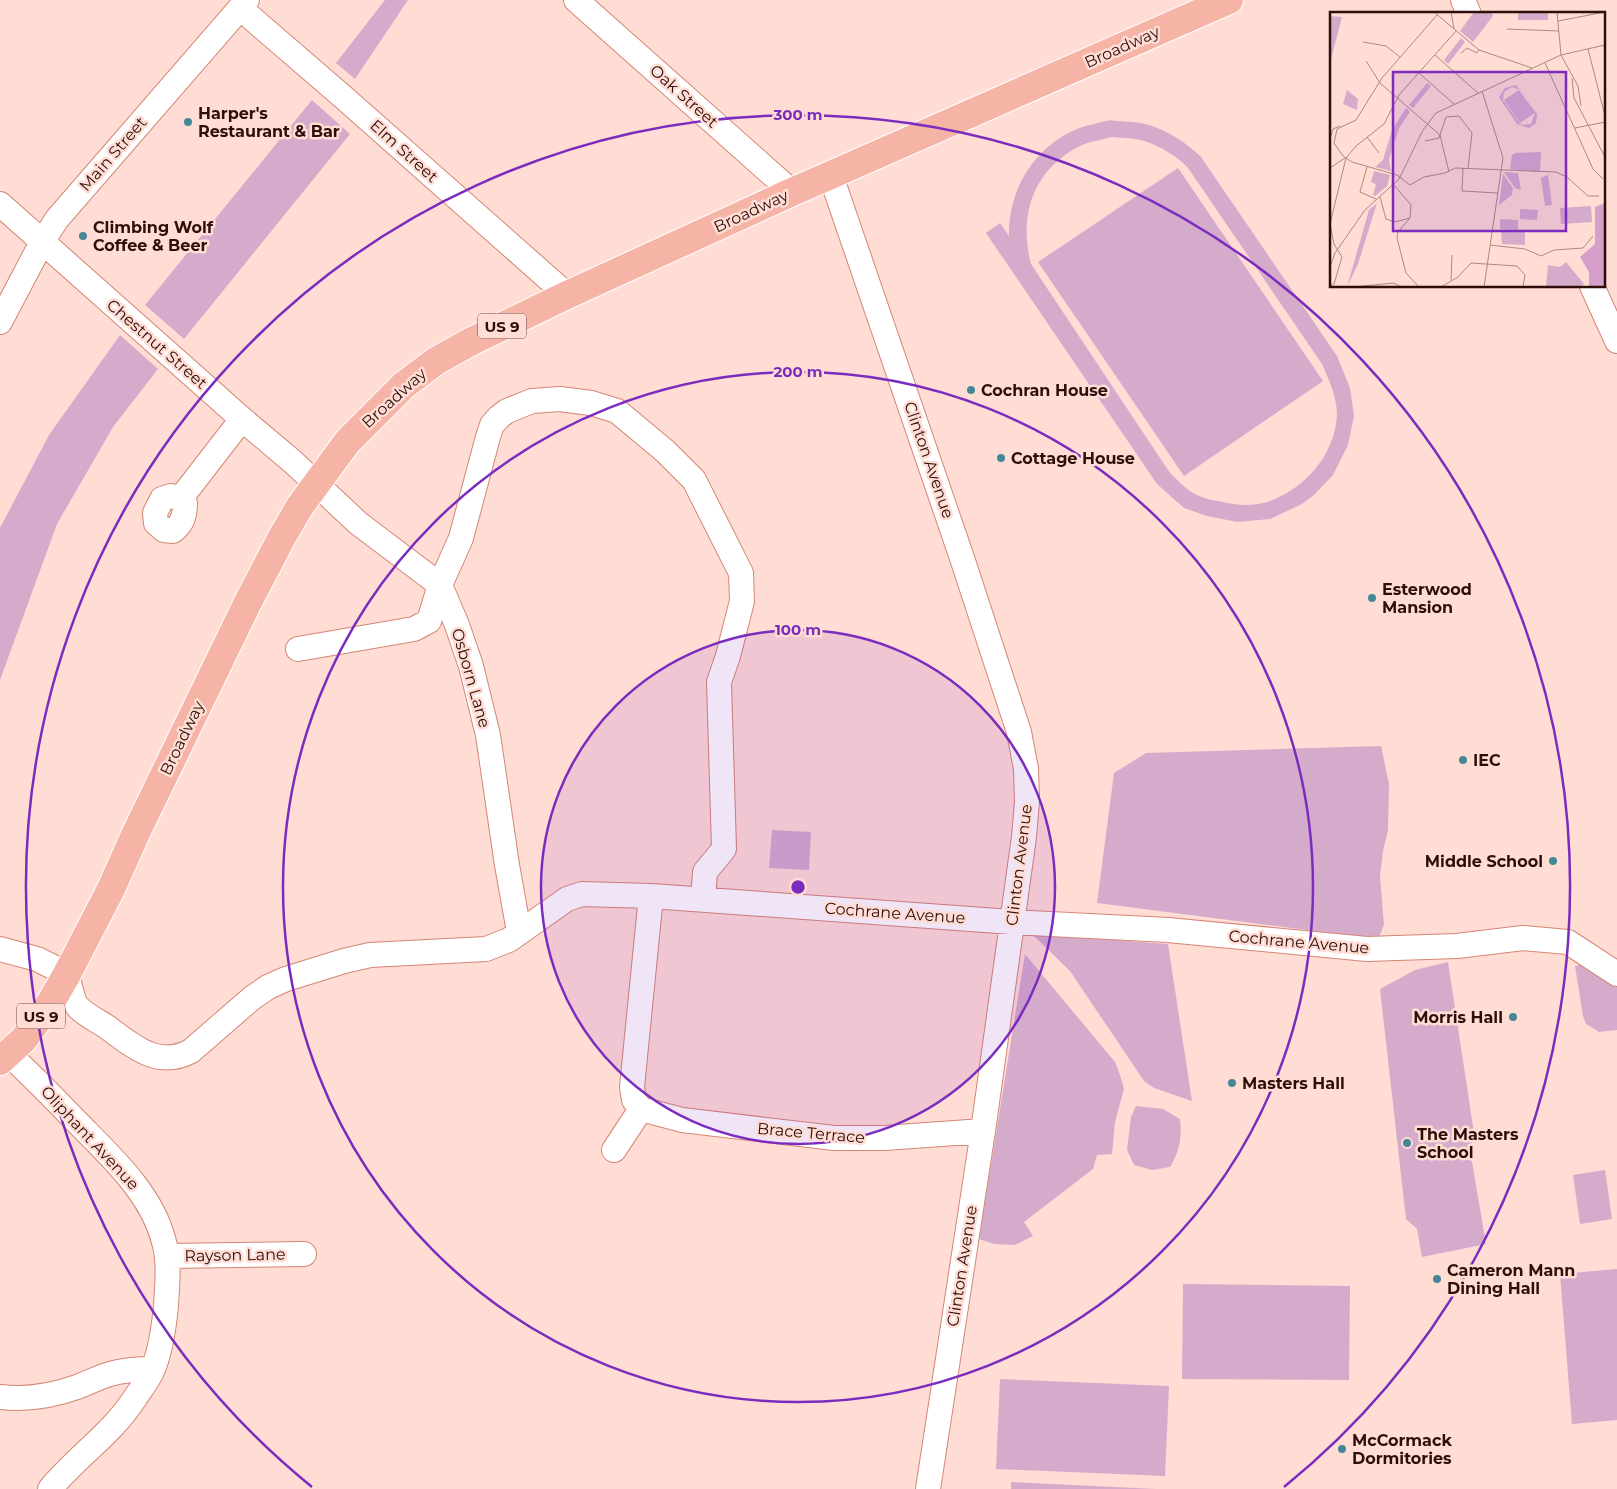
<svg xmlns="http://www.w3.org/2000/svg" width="1617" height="1489" font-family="Montserrat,sans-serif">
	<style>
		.green { fill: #d5abcc; fill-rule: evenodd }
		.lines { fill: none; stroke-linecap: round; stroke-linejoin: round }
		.minor-casing { stroke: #d58674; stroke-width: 26 }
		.major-casing { stroke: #fff; stroke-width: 30 }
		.minor { stroke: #fff; stroke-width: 24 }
		.major { stroke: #f5b4a6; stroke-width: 28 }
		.ring { fill: none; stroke: #7b2cbf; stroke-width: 2.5 }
		.poi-dot { fill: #448896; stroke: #ffdcd4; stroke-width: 2 }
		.labels { text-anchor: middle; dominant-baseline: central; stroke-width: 5; stroke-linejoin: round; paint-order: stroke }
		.shield { fill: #ffdcd4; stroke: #6c4c46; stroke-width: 1 }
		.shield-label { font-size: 15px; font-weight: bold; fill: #2d0f09 }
		.street-label { font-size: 16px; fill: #2d0f09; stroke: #ffdcd4 }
		.poi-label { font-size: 16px; font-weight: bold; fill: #2d0f09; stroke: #ffdcd4; text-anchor: start }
		.inset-road { fill: none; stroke: #ab8a83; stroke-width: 1 }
		.view { fill: #7b2cbf; fill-opacity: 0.15; stroke: #7b2cbf; stroke-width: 2.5 }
		.inset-edge { fill: none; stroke: #2d0f09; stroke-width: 2.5 }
		.centre { fill: #7b2cbf; stroke: #ffdcd4; stroke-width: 2.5 }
		.ring-label { font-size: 15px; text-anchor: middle; font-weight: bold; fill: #7b2cbf; stroke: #ffdcd4; stroke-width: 5; stroke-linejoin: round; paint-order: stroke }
	</style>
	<rect width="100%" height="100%" fill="#ffdcd4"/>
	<path class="green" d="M 385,0 L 408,0 L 355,79 L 336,63 Z
		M 312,100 L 350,134 L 184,339 L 145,305 Z
		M 1110,120 C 1122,122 1137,121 1149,125 C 1168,131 1187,143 1201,157 L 1337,356 L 1350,388 L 1354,416 L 1348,445 L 1333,475 L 1314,495 L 1302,504 L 1270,519 L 1237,522 L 1207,516 L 1184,508 L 1157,484 L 986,233 L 1000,223 L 1009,236 C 1008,190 1034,147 1077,129 C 1087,125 1099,123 1110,120 ZM 1112,137 C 1122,138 1134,138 1144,141 C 1160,146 1177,156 1188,168 L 1322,364 C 1329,380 1337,397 1337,415 C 1335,455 1304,490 1267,502 C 1251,507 1234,505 1218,501 C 1210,500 1200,497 1193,493 C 1184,488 1177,479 1170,473 L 1031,264 C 1018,214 1034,168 1082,145 C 1091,141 1102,140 1112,137 Z
		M 1178,168 L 1323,381 L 1184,476 L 1038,262 Z
		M 120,335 L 158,369 L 113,427 L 57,524 L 0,680 L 0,528 L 49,435 Z
		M 1381,746 L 1389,784 L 1388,830 L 1383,851 L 1380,876 L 1384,925 L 1378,939 L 1097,903 L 1114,773 L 1146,753 Z
		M 772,830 L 811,832 L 809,870 L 769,868 Z
		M 1032,934 L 1168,944 L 1192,1101 L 1154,1088 L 1144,1081 L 1070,971 Z
		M 1025,954 L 1115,1062 L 1120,1075 L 1124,1089 L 1115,1122 L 1112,1154 L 1097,1155 L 1093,1169 L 1024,1222 L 1033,1236 L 1015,1245 L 994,1244 L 979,1239 Z
		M 1448,962 L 1474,1133 L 1470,1150 L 1486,1244 L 1422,1257 L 1417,1229 L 1406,1219 L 1380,989 L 1415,970 Z
		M 1588,963 L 1617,980 L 1617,1030 L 1599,1032 L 1586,1024 L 1583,1016 L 1575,966 Z
		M 1136,1106 L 1163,1109 L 1180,1119 C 1182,1139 1180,1150 1170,1167 L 1152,1170 L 1134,1165 L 1127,1150 L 1131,1117 Z
		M 1605,1170 L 1612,1219 L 1580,1224 L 1573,1175 Z
		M 1617,1269 L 1617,1420 L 1572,1424 L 1560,1274 Z
		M 1183,1284 L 1350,1286 L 1349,1380 L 1182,1379 Z
		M 1000,1379 L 1169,1386 L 1165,1476 L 996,1469 Z
		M 1011,1482 L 1156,1489 L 1011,1489 Z"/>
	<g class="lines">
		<defs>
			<path id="minor" d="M 576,0 L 792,192
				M 1463,0 L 1469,14
				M 240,8 L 342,96 L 567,295
				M 831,176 L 962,558 L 1019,732 L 1026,769 L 1027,801 L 1024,837 L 983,1131 L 928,1489
				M 0,204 L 242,419 L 293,462 L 358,523 L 440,585 L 457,625 L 471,666 L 488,735 L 507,865 L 519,932
				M 1592,286 L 1617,341
				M 0,322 L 42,242 L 57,219 L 247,0
				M 171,496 L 181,498 L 185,503 C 185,515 183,523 173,531 L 164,530 L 156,523 L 155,513 L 162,499 Z
				M 181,498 L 242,419
				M 298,649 L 414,629 L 429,621 L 440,585 L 461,538 L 488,437 L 492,425 L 499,417 L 507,411 L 532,401 L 560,399 L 591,403 L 617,411 L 665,451 L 694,480 L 741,573 L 742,601 L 728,656 L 719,682 L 724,849 L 705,872 L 703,900
				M 651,896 L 632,1087 L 634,1100 L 641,1109 L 682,1120 L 834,1138 L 885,1138 L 983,1131
				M 0,949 L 37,959 L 67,974 C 69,982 73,1002 78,1007 C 85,1015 98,1021 107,1027 C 133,1046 158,1069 191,1051 L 252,998 L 268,987 L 286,979 L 344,961 L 370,955 L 486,949 L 509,940 L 567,899 L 582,894 L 651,896 L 1012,922 L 1168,930 L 1367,949 L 1457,946 L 1523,938 L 1568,942 L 1617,974
				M 9,1054 C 32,1076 54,1098 76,1121 C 110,1156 152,1193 164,1242 C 170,1263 167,1285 166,1306 C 164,1326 161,1350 153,1369 C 149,1379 141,1389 135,1398 C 111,1435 77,1456 50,1489
				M 614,1150 L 641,1109
				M 167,1256 L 304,1254
				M 0,1397 C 26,1400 52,1396 77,1387 C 88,1383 99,1377 110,1374 C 124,1370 138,1369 153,1369"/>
			<path id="major" d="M 0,1061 L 23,1040 L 51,1002 L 67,974 L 111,889 L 135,835 L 247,604 L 282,537 L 300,506 L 348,441 L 404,385 L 436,361 L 472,341 L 567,295 L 792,192 L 1229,0"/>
		</defs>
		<use href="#minor" class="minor-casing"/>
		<use href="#major" class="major-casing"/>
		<use href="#minor" class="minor"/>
		<use href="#major" class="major"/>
	</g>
	<circle cx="798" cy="887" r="257" fill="#7b2cbf" fill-opacity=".12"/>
	<g class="ring">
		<circle cx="798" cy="887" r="257"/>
		<circle cx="798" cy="887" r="515"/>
		<path d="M312 1487A772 772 0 1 1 1284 1487"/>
	</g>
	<g class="poi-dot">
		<circle cx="188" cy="122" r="5"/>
		<circle cx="83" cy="236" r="5"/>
		<circle cx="971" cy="390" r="5"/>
		<circle cx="1001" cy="458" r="5"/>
		<circle cx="1372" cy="598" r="5"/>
		<circle cx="1463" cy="760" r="5"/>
		<circle cx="1553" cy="861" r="5"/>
		<circle cx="1513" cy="1017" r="5"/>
		<circle cx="1232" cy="1083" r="5"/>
		<circle cx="1407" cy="1143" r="5"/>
		<circle cx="1437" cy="1279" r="5"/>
		<circle cx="1342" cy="1449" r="5"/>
	</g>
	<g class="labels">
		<g class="shield">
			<rect x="478" y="313.5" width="48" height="25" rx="4"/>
			<rect x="17" y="1003.5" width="48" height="25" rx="4"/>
		</g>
		<g class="shield-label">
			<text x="502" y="326">US 9</text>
			<text x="41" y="1016">US 9</text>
		</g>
		<g class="street-label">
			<text transform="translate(1122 47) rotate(-24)">Broadway</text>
			<text transform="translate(684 96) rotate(42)">Oak Street</text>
			<text transform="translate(404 151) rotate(42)">Elm Street</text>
			<text transform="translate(113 154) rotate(-49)">Main Street</text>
			<text transform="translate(751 211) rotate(-25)">Broadway</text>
			<text transform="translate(157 344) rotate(41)">Chestnut Street</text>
			<text transform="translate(394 398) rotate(-42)">Broadway</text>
			<text transform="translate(929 460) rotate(71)">Clinton Avenue</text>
			<text transform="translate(471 678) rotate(74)">Osborn Lane</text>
			<text transform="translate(182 738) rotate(-64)">Broadway</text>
			<text transform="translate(1019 865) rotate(-83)">Clinton Avenue</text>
			<text transform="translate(895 913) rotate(4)">Cochrane Avenue</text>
			<text transform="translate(1299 942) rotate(5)">Cochrane Avenue</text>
			<text transform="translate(811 1133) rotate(5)">Brace Terrace</text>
			<text transform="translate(90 1138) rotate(47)">Oliphant Avenue</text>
			<text transform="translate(235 1255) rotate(-1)">Rayson Lane</text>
			<text transform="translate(962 1266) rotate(-81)">Clinton Avenue</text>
		</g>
		<g class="poi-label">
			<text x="198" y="113">Harper's<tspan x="198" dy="18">Restaurant &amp; Bar</tspan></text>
			<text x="93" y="227">Climbing Wolf<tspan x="93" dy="18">Coffee &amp; Beer</tspan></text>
			<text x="981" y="390">Cochran House</text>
			<text x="1011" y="458">Cottage House</text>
			<text x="1382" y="589">Esterwood<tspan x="1382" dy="18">Mansion</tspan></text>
			<text x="1473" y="760">IEC</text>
			<text x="1543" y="861" text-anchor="end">Middle School</text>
			<text x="1503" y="1017" text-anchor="end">Morris Hall</text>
			<text x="1242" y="1083">Masters Hall</text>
			<text x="1417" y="1134">The Masters<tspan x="1417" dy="18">School</tspan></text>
			<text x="1447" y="1270">Cameron Mann<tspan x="1447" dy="18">Dining Hall</tspan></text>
			<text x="1352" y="1440">McCormack<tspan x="1352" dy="18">Dormitories</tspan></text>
		</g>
	</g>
	<g transform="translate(1330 12)">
		<rect width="275" height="275" fill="#ffdcd4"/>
		<path d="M 144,0 L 162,0 L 163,4 L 143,30 L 130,19 ZM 188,0 L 218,0 L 218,8 L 188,8 ZM 0,4 L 12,5 L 0,51 ZM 131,26 L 135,30 L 118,52 L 114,48 ZM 97,71 L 101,74 L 83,96 L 79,93 ZM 186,73 L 207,102 L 206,111 L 199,116 L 187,112 L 169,85 L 175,76 ZM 182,75 L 190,78 L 205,100 L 189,78 L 174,88 L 190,111 L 205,101 L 201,112 L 191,113 L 173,88 L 174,80 ZM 17,78 L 28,87 L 27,98 L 13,92 ZM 76,96 L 80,100 L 69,116 L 59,148 L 61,159 L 45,155 L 53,148 L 62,118 ZM 211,140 L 210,160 L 180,157 L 182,143 L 186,141 ZM 44,159 L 60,163 L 57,174 L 45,184 L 43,183 L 46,172 L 41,170 ZM 174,160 L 188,161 L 191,178 L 185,176 ZM 173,162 L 183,176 L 182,183 L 169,193 ZM 218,163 L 222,193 L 215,194 L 211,166 ZM 47,191 L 28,252 L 17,275 L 39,198 ZM 261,194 L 262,210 L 231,212 L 230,196 ZM 190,197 L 208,198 L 207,208 L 190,207 ZM 170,207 L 188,208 L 188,218 L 170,217 ZM 171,218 L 195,220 L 195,233 L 172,232 ZM 236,250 L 254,272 L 250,275 L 216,275 L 218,253 L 230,255 Z" fill="#d5abcc" fill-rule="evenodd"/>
		<path d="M 275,191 L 275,275 L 259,275 L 259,260 L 250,245 L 265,232 L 265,195 Z" fill="#d69ecb"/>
		<path class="inset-road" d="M 104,0 L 149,38 L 202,56M 121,0 L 124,17M 227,0 L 231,43M 107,3 L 52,66 L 26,108 L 7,117 L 4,131 L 13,144 L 22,150 L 67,163 L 80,173 L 94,165 L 115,161 L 125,156 L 226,160 L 237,165 L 258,184 L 269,184M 228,9 L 275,0M 177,17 L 229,19M 33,30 L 56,34 L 70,45M 258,37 L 275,104M 131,41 L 137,36 L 147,41 L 149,38M 105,43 L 148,81M 231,43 L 248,74 L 251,94M 36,49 L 50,71 L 110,123 L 119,160M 215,51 L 263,157 L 273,167M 89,61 L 124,92M 242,66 L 244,86 L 275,145M 152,79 L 173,146 L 154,275M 245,116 L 275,110M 37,125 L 49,141M 0,127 L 3,117 L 10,114M 95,129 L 109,126 L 116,105 L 129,104 L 142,121 L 138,156M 37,155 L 30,180 L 46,187M 0,156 L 15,146M 133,156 L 132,179 L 168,181M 64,173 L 81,193 L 80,206 L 68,220 L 67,226 L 76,261 L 89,275M 50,185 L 56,207 L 65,210 L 80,206M 160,233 L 195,237 L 211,244 L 224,238 L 253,236 L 263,224M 0,255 L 5,241 L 35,198 L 69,167 L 93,118 L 106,101 L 231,43 L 275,33M 121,268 L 122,243M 0,274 L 4,272 L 12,245 L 4,232 L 0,212 L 16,146 L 26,134 L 54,112 L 69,83 L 126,19M 23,275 L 64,271 L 71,275M 111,275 L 128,265 L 141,251 L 187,254 L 195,263 L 193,275"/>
		<path class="view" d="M 63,60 L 236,60 L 236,219 L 63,219 Z"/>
		<rect width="275" height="275" class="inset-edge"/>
	</g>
	<circle cx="798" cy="887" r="8" class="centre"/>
	<g class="ring-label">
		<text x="798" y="120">300 m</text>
		<text x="798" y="377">200 m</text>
		<text x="798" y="635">100 m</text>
	</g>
</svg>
